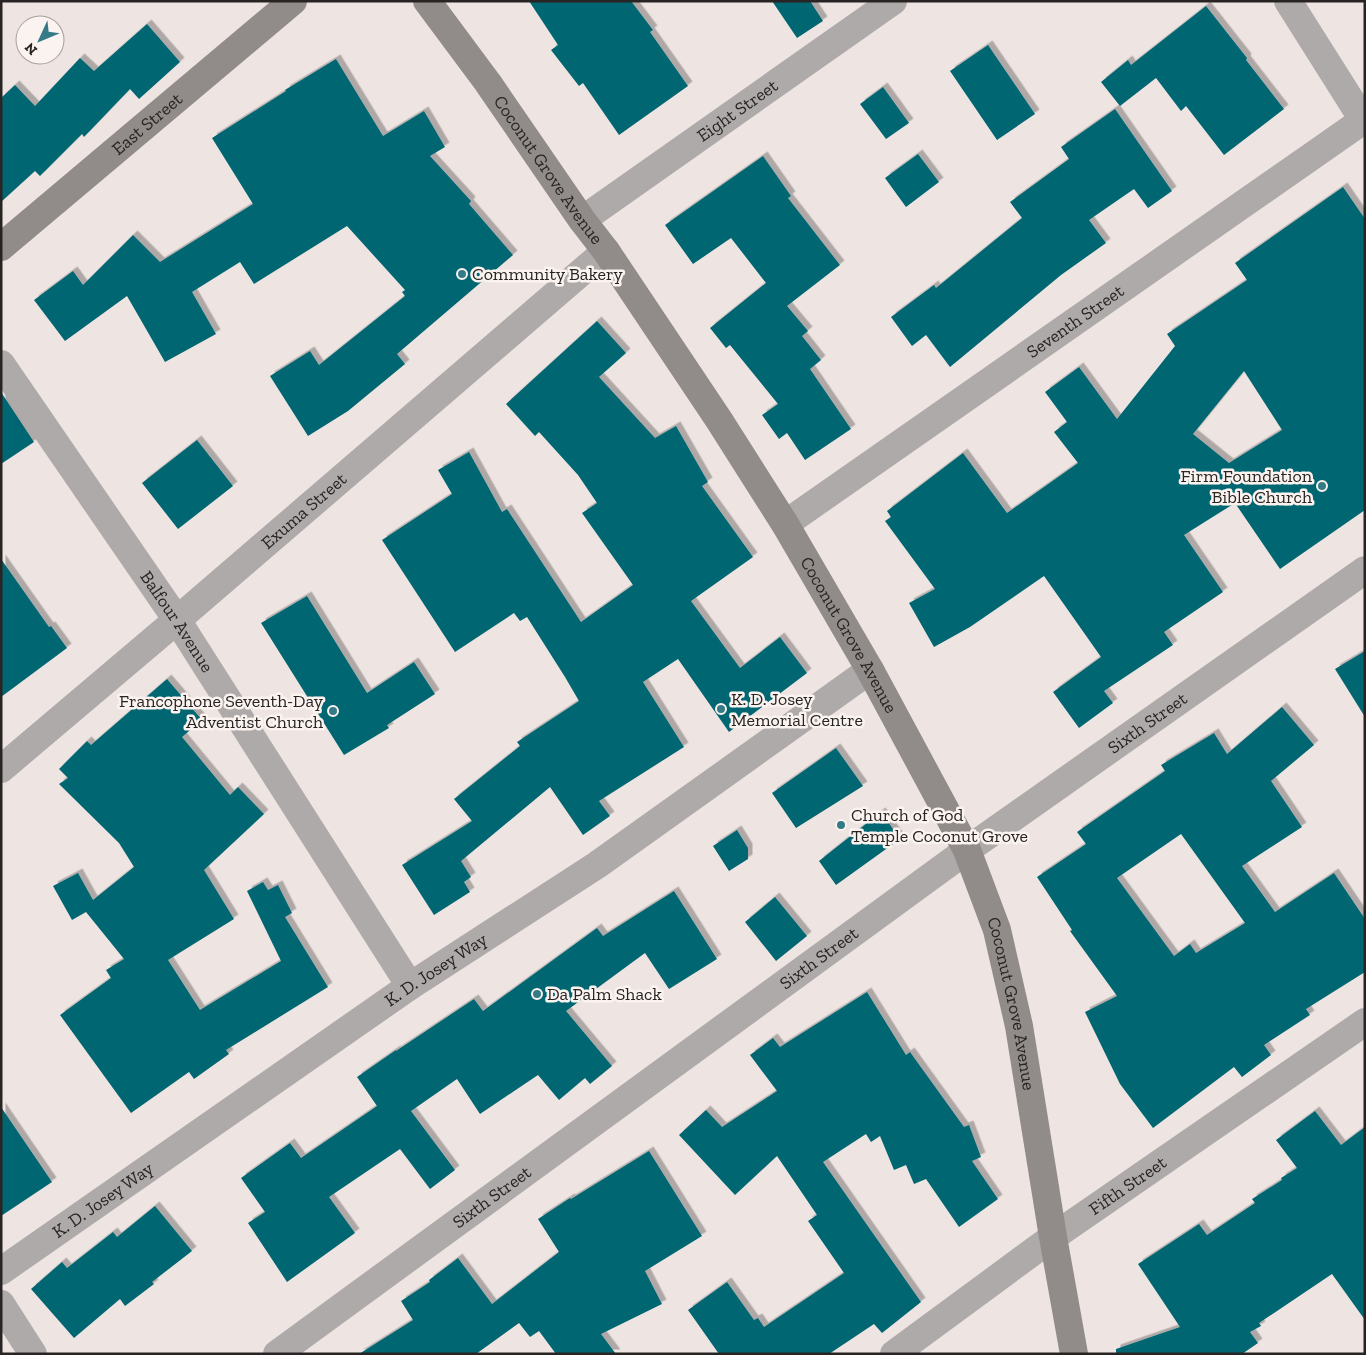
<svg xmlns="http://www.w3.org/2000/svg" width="1366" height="1355" font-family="'Zilla Slab',serif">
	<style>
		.building { fill: #026672; fill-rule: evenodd; filter: url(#shadow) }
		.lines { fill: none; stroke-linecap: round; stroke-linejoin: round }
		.street { stroke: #aeaaa9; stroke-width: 28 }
		.secondary { stroke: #918c8a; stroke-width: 28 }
		.poi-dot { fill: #357b87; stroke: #fbf3ef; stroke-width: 2 }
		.labels { text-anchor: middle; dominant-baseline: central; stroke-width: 5; stroke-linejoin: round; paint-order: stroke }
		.street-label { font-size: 18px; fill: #272423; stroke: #fbf3ef }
		.poi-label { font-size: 18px; fill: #272423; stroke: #fbf3ef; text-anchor: start }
	</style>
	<defs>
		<filter id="shadow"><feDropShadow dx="4.5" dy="-4.5" stdDeviation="0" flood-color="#0004"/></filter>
	</defs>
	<rect width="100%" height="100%" fill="#eee5e2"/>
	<path class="building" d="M 529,1 L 631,1 L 653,30 L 650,32 L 688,86 L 619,135 L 583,83 L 579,86 L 551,50 L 558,45 Z
		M 772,1 L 810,1 L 823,21 L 797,38 Z
		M 1206,6 L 1247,58 L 1246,60 L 1284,109 L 1224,155 L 1186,106 L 1181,111 L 1156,78 L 1120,106 L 1101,82 L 1128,60 L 1131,65 Z
		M 147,24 L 180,62 L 139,99 L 130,89 L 84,137 L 82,134 L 40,176 L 35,171 L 1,202 L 1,98 L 15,85 L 35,106 L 80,58 L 94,71 Z
		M 988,45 L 1035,114 L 997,140 L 950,71 Z
		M 336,59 L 383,136 L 424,111 L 445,147 L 430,156 L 471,201 L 469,204 L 513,255 L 397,354 L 405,364 L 348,411 L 308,436 L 270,376 L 310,351 L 319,365 L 405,296 L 402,292 L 405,290 L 347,226 L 254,284 L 240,262 L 192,292 L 216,334 L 165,362 L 127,296 L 65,341 L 34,300 L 73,271 L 83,285 L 133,235 L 160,262 L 253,204 L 212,138 L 286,91 L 285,90 Z
		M 883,87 L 909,123 L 886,139 L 860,104 Z
		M 1115,109 L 1172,191 L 1148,208 L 1134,189 L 1089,220 L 1106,243 L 1061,275 L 950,367 L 926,335 L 912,346 L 891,317 L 934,285 L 936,288 L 1022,218 L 1010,202 L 1069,159 L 1061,147 Z
		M 918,154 L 939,182 L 906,207 L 885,178 Z
		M 763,156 L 791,196 L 788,198 L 840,265 L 787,306 L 808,331 L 802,336 L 821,360 L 810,369 L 851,429 L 805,460 L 787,433 L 779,439 L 762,415 L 778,404 L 730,345 L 726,348 L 710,328 L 766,283 L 731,238 L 693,264 L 665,225 Z
		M 1343,187 L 1365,219 L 1365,510 L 1280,569 L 1235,503 L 1184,535 L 1223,592 L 1164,632 L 1173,645 L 1104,691 L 1113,703 L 1079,728 L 1053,692 L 1101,657 L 1044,576 L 970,627 L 934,647 L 909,603 L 935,589 L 885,521 L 891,517 L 887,511 L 963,453 L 1007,513 L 1078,463 L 1054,432 L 1067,422 L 1045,392 L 1079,367 L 1117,419 L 1175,346 L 1167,334 L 1247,280 L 1235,263 ZM 1244,371 L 1282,430 L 1229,463 L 1193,434 Z
		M 597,321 L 626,353 L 599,377 L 655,438 L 676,426 L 708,482 L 702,486 L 753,557 L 691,601 L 740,668 L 780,637 L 807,673 L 729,732 L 678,659 L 643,682 L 684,747 L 599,801 L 610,816 L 583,835 L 550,787 L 461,861 L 471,877 L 464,882 L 470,892 L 434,915 L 402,865 L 472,821 L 454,799 L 520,746 L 517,742 L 579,701 L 565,677 L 527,617 L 520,621 L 514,613 L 455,652 L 382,540 L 452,494 L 438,470 L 469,452 L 502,512 L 507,509 L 581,622 L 633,585 L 582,513 L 597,503 L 578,475 L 539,432 L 535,436 L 506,404 Z
		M 1,392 L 34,442 L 1,464 Z
		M 197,440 L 233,486 L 178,529 L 142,483 Z
		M 1,559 L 49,627 L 51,626 L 67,648 L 1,697 Z
		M 307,596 L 367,693 L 414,662 L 435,694 L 387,725 L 389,728 L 344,755 L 261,623 Z
		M 1365,651 L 1365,717 L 1335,669 Z
		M 167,679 L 202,720 L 182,737 L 230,795 L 238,787 L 264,814 L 204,870 L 234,919 L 168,960 L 200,1010 L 281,961 L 247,891 L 263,882 L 268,890 L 278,885 L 292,913 L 285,917 L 328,987 L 226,1050 L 229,1054 L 194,1079 L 189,1072 L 131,1113 L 60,1015 L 111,978 L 106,970 L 124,959 L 86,912 L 72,920 L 53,886 L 78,873 L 93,900 L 134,867 L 119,843 L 59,784 L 68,778 L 59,769 L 87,741 L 91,745 Z
		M 1282,707 L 1314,745 L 1271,781 L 1302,827 L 1242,866 L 1275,912 L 1334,873 L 1365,919 L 1365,972 L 1306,1009 L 1310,1015 L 1264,1045 L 1271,1055 L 1242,1077 L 1234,1067 L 1153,1128 L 1120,1084 L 1085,1012 L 1117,996 L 1070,931 L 1072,930 L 1037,877 L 1086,844 L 1077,832 L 1165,771 L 1161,765 L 1214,733 L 1227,754 ZM 1181,834 L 1245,923 L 1196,953 L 1190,944 L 1174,956 L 1117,878 Z
		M 836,748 L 863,786 L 796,828 L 772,793 Z
		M 881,812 L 900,839 L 836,885 L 819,861 Z
		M 737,830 L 748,848 L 748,859 L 729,871 L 713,846 Z
		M 674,891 L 717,959 L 669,989 L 645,953 L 566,1011 L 612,1066 L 590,1084 L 585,1078 L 559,1100 L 538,1075 L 480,1114 L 457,1079 L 411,1111 L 455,1170 L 430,1189 L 400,1149 L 329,1197 L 355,1233 L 287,1282 L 248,1223 L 265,1212 L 241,1178 L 290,1143 L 301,1158 L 377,1106 L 357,1077 L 396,1050 L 396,1051 L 474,999 L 483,1011 L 597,928 L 603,936 Z
		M 775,897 L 807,936 L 776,961 L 745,922 Z
		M 867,992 L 906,1055 L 910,1052 L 964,1127 L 969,1125 L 981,1157 L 972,1161 L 998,1199 L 959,1227 L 926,1179 L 914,1184 L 906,1165 L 894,1170 L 880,1136 L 871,1142 L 866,1134 L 823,1162 L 921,1302 L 882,1333 L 874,1324 L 829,1354 L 719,1354 L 688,1310 L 727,1282 L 754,1320 L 758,1318 L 764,1327 L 844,1273 L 808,1221 L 817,1215 L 777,1156 L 735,1195 L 679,1135 L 706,1110 L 722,1127 L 777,1091 L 750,1055 L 773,1038 L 780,1047 Z
		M 1,1107 L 52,1182 L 1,1216 Z
		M 1315,1111 L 1341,1145 L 1365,1127 L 1365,1320 L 1332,1274 L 1259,1323 L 1261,1326 L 1250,1332 L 1258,1343 L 1242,1354 L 1116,1354 L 1116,1349 L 1180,1327 L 1138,1264 L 1199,1224 L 1207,1235 L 1255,1203 L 1252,1199 L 1282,1180 L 1281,1178 L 1297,1168 L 1276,1140 Z
		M 649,1151 L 702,1236 L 645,1271 L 662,1304 L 601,1334 L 616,1354 L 556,1354 L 539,1331 L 530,1337 L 519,1323 L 476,1354 L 359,1354 L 413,1320 L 401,1301 L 430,1282 L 429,1280 L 458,1258 L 492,1304 L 559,1252 L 538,1219 L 570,1198 L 571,1199 Z
		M 155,1206 L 192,1251 L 152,1282 L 154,1284 L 125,1306 L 120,1299 L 74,1338 L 31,1289 L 62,1262 L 67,1268 L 113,1232 L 117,1237 Z"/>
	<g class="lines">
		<g class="street">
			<path d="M 1288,1 L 1365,123"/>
			<path id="s1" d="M 582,220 L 893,1"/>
			<path id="s2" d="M 1,364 L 177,620 L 410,986"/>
			<path id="s3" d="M 785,524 L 1365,119"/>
			<path id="s4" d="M 1,769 L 177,620 L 606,251"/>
			<path id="s5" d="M 1,1271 L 410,986 L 597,865 L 870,670"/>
			<path d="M 1,1304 L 33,1354"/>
			<path id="s6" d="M 277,1354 L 967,850 L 1365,570"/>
			<path id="s7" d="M 894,1354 L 1053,1237 L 1365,1022"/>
		</g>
		<g class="secondary">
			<path id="s8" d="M 427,1 L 488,83 L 582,220 L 606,251 L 719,420 L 785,524 L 870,670 L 967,850 L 997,930 L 1019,1026 L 1053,1237 L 1074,1354"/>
			<path id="s9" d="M 1,247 L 293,1"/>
		</g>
	</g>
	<g class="poi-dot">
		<circle cx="462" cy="274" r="5"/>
		<circle cx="1322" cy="486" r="5"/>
		<circle cx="721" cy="709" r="5"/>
		<circle cx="333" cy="711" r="5"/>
		<circle cx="841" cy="825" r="5"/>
		<circle cx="537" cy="994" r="5"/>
	</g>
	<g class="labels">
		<g class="street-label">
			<text stroke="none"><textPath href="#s1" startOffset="190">Eight Street</textPath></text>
			<text stroke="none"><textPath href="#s9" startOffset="191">East Street</textPath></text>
			<text stroke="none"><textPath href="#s8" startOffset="208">Coconut Grove Avenue</textPath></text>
			<text stroke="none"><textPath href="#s3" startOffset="354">Seventh Street</textPath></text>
			<text stroke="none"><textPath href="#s4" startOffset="398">Exuma Street</textPath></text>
			<text stroke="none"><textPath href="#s2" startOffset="312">Balfour Avenue</textPath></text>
			<text stroke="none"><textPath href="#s8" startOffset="762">Coconut Grove Avenue</textPath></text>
			<text stroke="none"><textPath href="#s6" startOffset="1075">Sixth Street</textPath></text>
			<text stroke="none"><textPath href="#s6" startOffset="671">Sixth Street</textPath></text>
			<text stroke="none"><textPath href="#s5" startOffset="529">K. D. Josey Way</textPath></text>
			<text stroke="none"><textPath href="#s8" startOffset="1168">Coconut Grove Avenue</textPath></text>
			<text stroke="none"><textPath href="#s7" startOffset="288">Fifth Street</textPath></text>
			<text stroke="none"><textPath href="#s6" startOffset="266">Sixth Street</textPath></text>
			<text stroke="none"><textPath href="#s5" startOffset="124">K. D. Josey Way</textPath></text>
		</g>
		<g class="poi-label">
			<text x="472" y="274">Community Bakery</text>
			<text x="1312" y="476" text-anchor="end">Firm Foundation<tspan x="1312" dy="21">Bible Church</tspan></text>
			<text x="731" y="699">K. D. Josey<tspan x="731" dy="21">Memorial Centre</tspan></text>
			<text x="323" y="701" text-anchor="end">Francophone Seventh-Day<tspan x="323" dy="21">Adventist Church</tspan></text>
			<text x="851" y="815">Church of God<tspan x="851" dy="21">Temple Coconut Grove</tspan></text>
			<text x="547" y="994">Da Palm Shack</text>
		</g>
	</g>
	<rect width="1366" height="1355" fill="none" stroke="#272423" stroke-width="5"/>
	<g transform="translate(40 40) rotate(226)"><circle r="24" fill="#fbf3ef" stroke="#a6a09d"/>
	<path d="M0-4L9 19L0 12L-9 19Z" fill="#357b87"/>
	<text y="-8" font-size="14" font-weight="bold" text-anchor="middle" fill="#272423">N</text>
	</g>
</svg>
